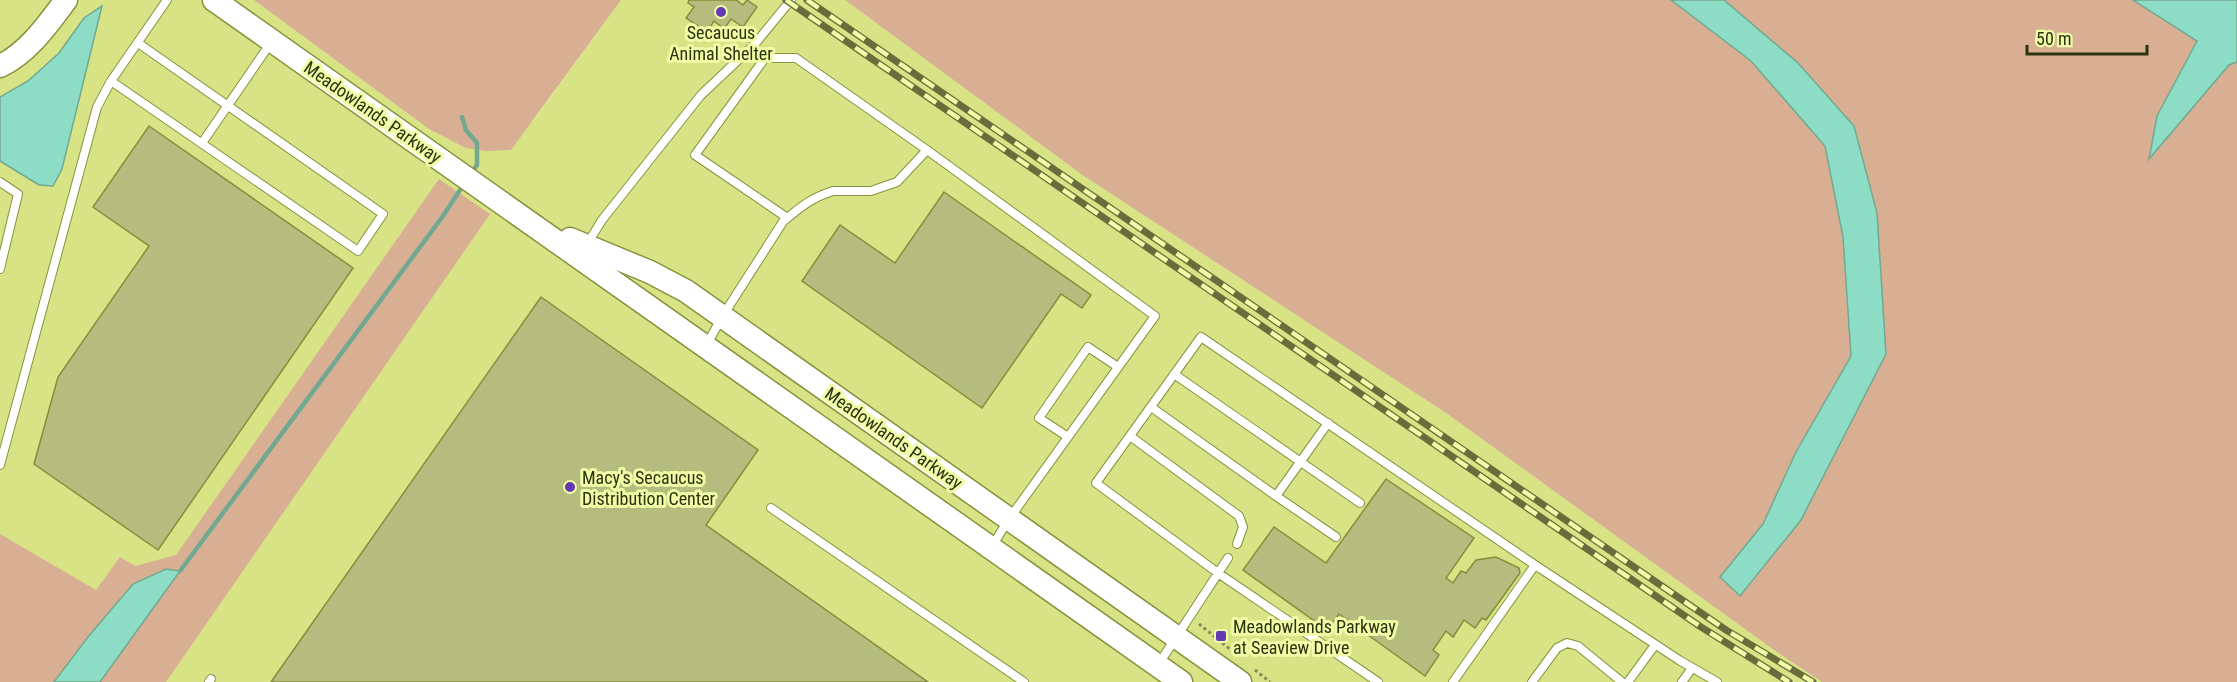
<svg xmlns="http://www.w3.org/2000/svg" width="2237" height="682" font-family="'Roboto Condensed',sans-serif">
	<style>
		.built { fill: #d7e385 }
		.green { fill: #d9af94 }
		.water { fill: #8ddcc6; stroke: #70a98f; stroke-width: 1.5 }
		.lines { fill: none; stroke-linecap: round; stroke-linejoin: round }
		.stream { stroke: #70a98f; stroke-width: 4.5 }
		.building { fill: #b4bd7e; stroke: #858e39; stroke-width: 1.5 }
		.lane-casing { stroke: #88923d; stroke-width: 10 }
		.secondary-casing { stroke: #88923d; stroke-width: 25 }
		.path { stroke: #848c51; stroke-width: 3; stroke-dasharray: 3 3; stroke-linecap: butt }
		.lane { stroke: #fff; stroke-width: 8 }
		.secondary { stroke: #fff; stroke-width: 22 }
		.rail-casing { stroke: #686e3b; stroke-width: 7 }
		.rail { stroke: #f0fca6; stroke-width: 4.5; stroke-dasharray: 14; stroke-linecap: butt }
		.poi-dot { fill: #653ab2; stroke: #f0fca6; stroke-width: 2 }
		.labels { text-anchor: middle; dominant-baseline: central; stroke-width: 6; stroke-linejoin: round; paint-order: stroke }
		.poi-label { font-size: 18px; fill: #2e320f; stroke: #f0fca6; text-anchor: start }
		.street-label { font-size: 18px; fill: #2e320f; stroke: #f0fca6 }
	</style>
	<rect width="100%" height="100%" fill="#e3ef99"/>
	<path class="built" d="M 0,0 L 254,0 L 429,129 L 533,122 L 621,0 L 845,0 L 1081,174 L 1446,413 L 1774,650 L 1822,682 L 0,682 Z"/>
	<path class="green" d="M 254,0 L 621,0 L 511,150 L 486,151 L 466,148 L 429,129 Z
		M 845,0 L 1671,0 L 1751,61 L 1825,146 L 1843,237 L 1851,356 L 1796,452 L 1763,524 L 1720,577 L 1740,596 L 1886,354 L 1877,213 L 1798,63 L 1724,0 L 2133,0 L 2197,41 L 2157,116 L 2149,158 L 2229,65 L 2237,62 L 2237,682 L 1822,682 L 1774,650 L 1446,413 L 1081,174 Z
		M 439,179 L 490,214 L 166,682 L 0,682 L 0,534 L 96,590 L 120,557 L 135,566 L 176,555 Z"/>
	<path class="water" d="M 1671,0 L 1724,0 L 1798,63 L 1854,126 L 1877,213 L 1886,354 L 1801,520 L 1740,596 L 1720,577 L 1763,524 L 1796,452 L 1851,356 L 1843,237 L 1825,146 L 1751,61 Z
		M 2133,0 L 2237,0 L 2237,62 L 2229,65 L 2149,159 L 2157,116 L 2197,41 Z
		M 102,6 L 62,169 L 53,186 L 39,185 L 0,161 L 0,97 L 28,81 L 59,53 L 84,18 Z
		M 166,569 L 180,571 L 100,682 L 54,682 L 88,637 L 133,584 Z"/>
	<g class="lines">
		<path class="stream" d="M 462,117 L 466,130 L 477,143 L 477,165 L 472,172
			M 180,571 L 443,216 L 464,184"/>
	</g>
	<path class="building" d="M 689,0 L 736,0 L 743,5 L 747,0 L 757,7 L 743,27 L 731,19 L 724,29 L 714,21 L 707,32 L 686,18 L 694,7 L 688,3 Z
		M 149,126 L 353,268 L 158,550 L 34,464 L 58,377 L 149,246 L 93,207 Z
		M 944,192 L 1091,295 L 1082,308 L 1061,294 L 982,408 L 802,281 L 840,225 L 895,263 Z
		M 541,297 L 758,450 L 706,525 L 928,682 L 271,682 Z
		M 1386,479 L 1474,538 L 1446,578 L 1453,583 L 1461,571 L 1466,573 L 1476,560 L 1496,557 L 1519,568 L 1520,573 L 1486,620 L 1482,618 L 1475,628 L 1464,620 L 1453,637 L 1446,631 L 1433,650 L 1439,655 L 1425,676 L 1339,614 L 1327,630 L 1243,570 L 1274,527 L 1326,563 Z"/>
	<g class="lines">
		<defs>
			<path id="lane" d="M 111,81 L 358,251 L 383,214 L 138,43
				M 202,143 L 272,41
				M 0,182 L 18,194 L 3,256
				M 785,220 C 802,206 811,198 833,191 L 871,191 L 897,182 L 927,150
				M 586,246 L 602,220 L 701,95 L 754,45 L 791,0
				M 0,269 L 3,256 L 0,255
				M 706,346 L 722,317 L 786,217 L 695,155 L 765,58 L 796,58 L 927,150 L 1155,316 L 1009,519 L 991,548
				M 1174,374 L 1360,503
				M 1151,407 L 1276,496 L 1328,423
				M 1130,436 L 1239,516 L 1243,527 L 1237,544
				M 1068,437 L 1039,418 L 1088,347 L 1118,367
				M 0,465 L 97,107 L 111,81 L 167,0
				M 1276,496 L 1336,537
				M 771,508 L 1024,682
				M 1158,665 L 1228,558
				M 209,682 L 211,679
				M 1378,682 L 1218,573 L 1096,483 L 1201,337 L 1535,565
				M 1453,682 L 1535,565 L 1679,660 L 1717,682
				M 1532,682 L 1557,648 L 1567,643 L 1578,646 L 1622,682
				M 1628,682 L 1655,645
				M 1682,682 L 1692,668"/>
			<path id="secondary" d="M 214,0 L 1181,682
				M 0,66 C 28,53 48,24 66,0
				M 570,239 L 650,272 L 686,291 L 1240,682"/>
		</defs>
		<use href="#lane" class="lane-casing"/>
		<use href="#secondary" class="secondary-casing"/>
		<path class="path" d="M 1199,624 L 1236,654
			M 1255,670 L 1270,682"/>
		<use href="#lane" class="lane"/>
		<use href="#secondary" class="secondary"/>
		<defs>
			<path id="rail" d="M 786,0 L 1701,627 L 1789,682
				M 807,0 L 1726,630 L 1813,682"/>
		</defs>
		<use href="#rail" class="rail-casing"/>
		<use href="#rail" class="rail"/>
	</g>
	<g class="poi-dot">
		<circle cx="721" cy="12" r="6"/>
		<circle cx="570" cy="487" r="6"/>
		<rect x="1215" y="630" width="12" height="12" rx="3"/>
	</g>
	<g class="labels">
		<g class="poi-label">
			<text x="721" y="32" text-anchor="middle">Secaucus<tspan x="721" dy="21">Animal Shelter</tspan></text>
			<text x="582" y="477">Macy's Secaucus<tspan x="582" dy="21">Distribution Center</tspan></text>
			<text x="1233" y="626">Meadowlands Parkway<tspan x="1233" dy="21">at Seaview Drive</tspan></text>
		</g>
		<g class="street-label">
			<text transform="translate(373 112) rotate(35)">Meadowlands Parkway</text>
			<text transform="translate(894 438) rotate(35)">Meadowlands Parkway</text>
		</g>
	</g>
	<path d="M2027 45v9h120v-9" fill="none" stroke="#2e320f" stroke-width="3"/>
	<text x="2036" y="45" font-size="18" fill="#2e320f" stroke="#f0fca6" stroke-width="4.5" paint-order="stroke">50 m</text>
</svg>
